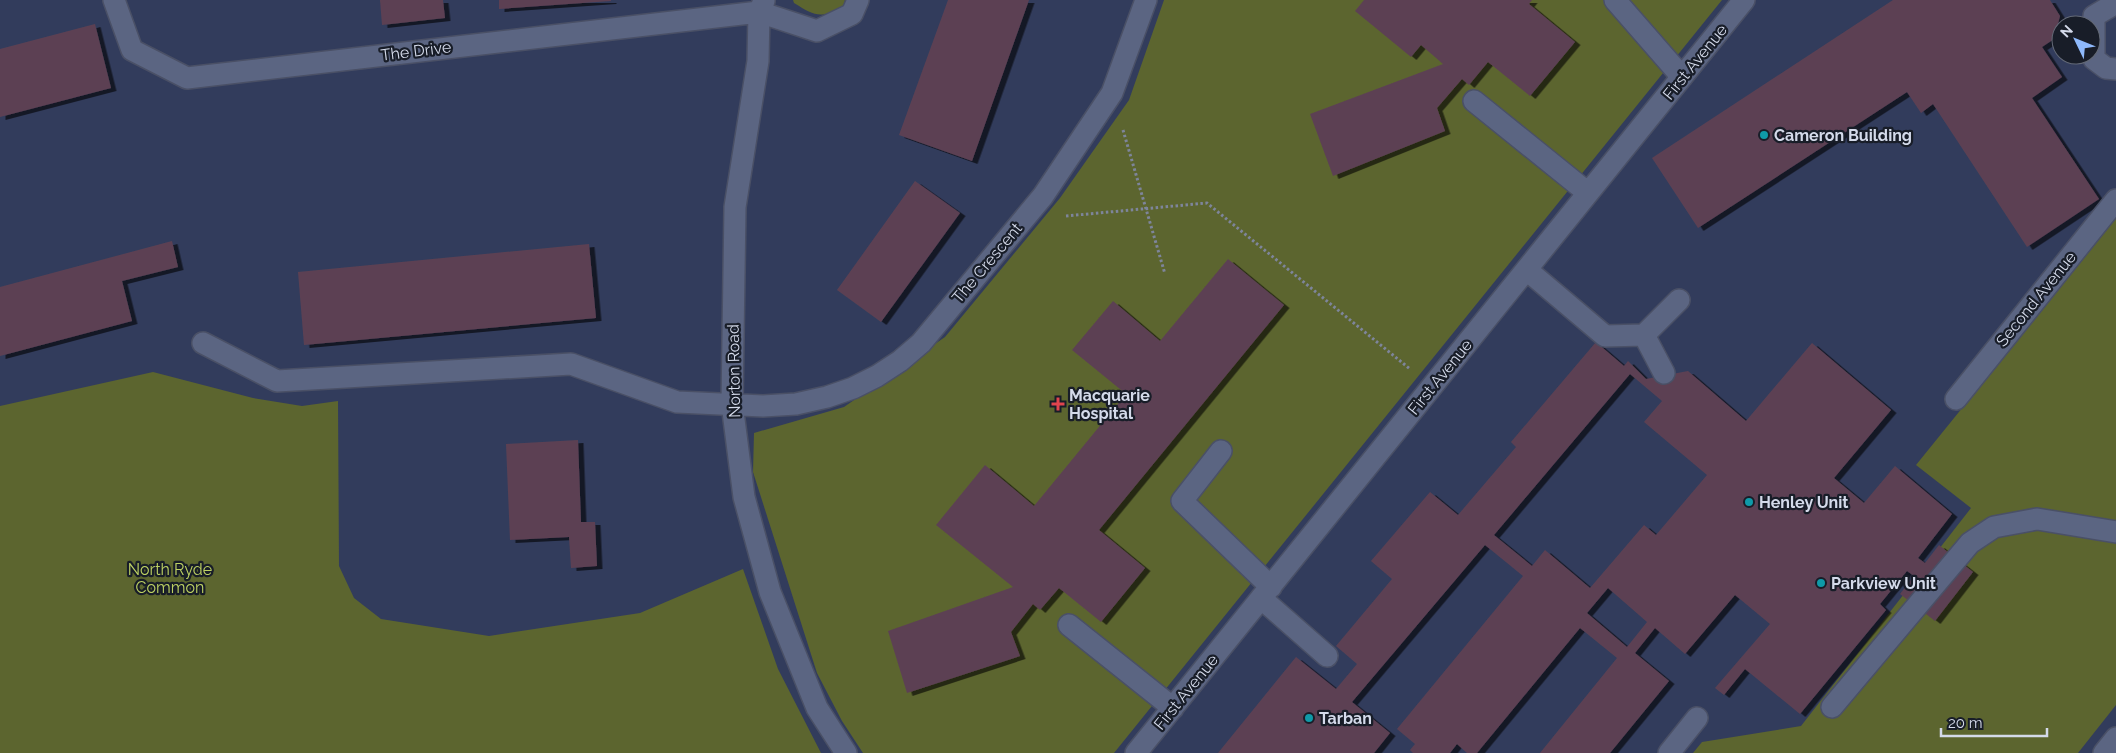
<svg xmlns="http://www.w3.org/2000/svg" width="2116" height="753" font-family="Raleway,sans-serif">
	<style>
		.built { fill: #323c5c; fill-rule: evenodd }
		.green { fill: #5c652f }
		.building { fill: #5c4153; fill-rule: evenodd; filter: url(#shadow) }
		.lines { fill: none; stroke-linecap: round; stroke-linejoin: round }
		.service-casing { stroke: #4a5066; stroke-width: 24 }
		.path { stroke: #7e859b; stroke-width: 3; stroke-dasharray: 2.5 2.5; stroke-linecap: butt }
		.service { stroke: #5b6582; stroke-width: 21 }
		.culture-dot { fill: #0f9aa8; stroke: #181d28; stroke-width: 2 }
		.health-dot { fill: #e0444e; stroke: #181d28; stroke-width: 2 }
		.labels { text-anchor: middle; dominant-baseline: central; stroke-width: 4.5; stroke-linejoin: round; paint-order: stroke }
		.street-label { font-size: 16px; fill: #d4daea; stroke: #181d28 }
		.poi-label { font-size: 16px; font-weight: bold; fill: #d4daea; stroke: #181d28; text-anchor: start }
		.park-label { font-size: 16px; fill: #bed263; stroke: #181d28 }
	</style>
	<defs>
		<filter id="shadow"><feDropShadow dx="5.5" dy="3" stdDeviation="0" flood-color="#0009"/></filter>
	</defs>
	<rect width="100%" height="100%" fill="#2c344e"/>
	<path class="built" d="M 0,0 L 2116,0 L 2116,753 L 0,753 ZM 2061,25 L 2091,25 L 2091,55 L 2061,55 Z"/>
	<path class="green" d="M 793,0 L 845,0 L 843,7 C 820,19 815,16 794,3 Z
		M 1164,0 L 1722,0 L 1114,753 L 863,753 L 842,721 L 817,673 L 753,472 L 754,433 L 844,407 L 945,337 L 1060,198 L 1129,100 Z
		M 2116,218 L 2116,705 L 2078,753 L 1693,753 L 1702,742 L 1801,726 L 1971,508 L 1916,465 Z
		M 153,372 L 253,398 L 302,406 L 338,401 L 339,566 L 354,598 L 381,619 L 489,636 L 640,613 L 743,569 L 778,669 L 821,753 L 0,753 L 0,406 Z"/>
	<path class="building" d="M 380,0 L 443,0 L 445,18 L 382,25 Z
		M 499,0 L 611,0 L 611,1 L 499,9 Z
		M 948,0 L 1029,0 L 972,161 L 899,135 Z
		M 1364,0 L 1532,0 L 1529,4 L 1575,42 L 1530,96 L 1488,62 L 1469,85 L 1462,79 L 1437,108 L 1445,131 L 1333,176 L 1310,114 L 1443,64 L 1421,45 L 1411,57 L 1355,11 Z
		M 1893,0 L 2050,0 L 2060,16 L 2054,39 L 2042,47 L 2062,77 L 2032,98 L 2099,199 L 2027,247 L 1933,104 L 1921,113 L 1907,92 L 1698,228 L 1652,158 Z
		M 95,24 L 111,88 L 0,117 L 0,49 Z
		M 915,181 L 960,213 L 881,322 L 837,290 Z
		M 172,241 L 178,267 L 122,281 L 132,321 L 0,356 L 0,287 Z
		M 589,244 L 596,318 L 304,345 L 298,272 Z
		M 1228,259 L 1284,305 L 1099,530 L 1145,568 L 1101,622 L 1059,588 L 1040,610 L 1033,604 L 1011,632 L 1020,656 L 907,693 L 888,631 L 1013,587 L 936,525 L 985,465 L 1034,506 L 1126,394 L 1072,350 L 1113,301 L 1160,341 Z
		M 1596,342 L 1624,366 L 1628,361 L 1646,379 L 1688,371 L 1746,421 L 1812,343 L 1891,410 L 1834,478 L 1864,503 L 1895,466 L 1952,514 L 1918,558 L 1925,563 L 1939,545 L 1973,572 L 1935,621 L 1900,594 L 1914,576 L 1907,571 L 1880,604 L 1886,610 L 1800,714 L 1745,669 L 1724,695 L 1715,688 L 1770,624 L 1735,595 L 1685,654 L 1655,628 L 1635,653 L 1669,681 L 1610,753 L 1540,753 L 1617,658 L 1580,628 L 1477,753 L 1467,753 L 1457,744 L 1450,753 L 1413,753 L 1410,750 L 1415,744 L 1397,729 L 1523,576 L 1485,545 L 1352,702 L 1390,733 L 1374,753 L 1218,753 L 1296,657 L 1336,689 L 1357,664 L 1336,646 L 1392,579 L 1371,561 L 1430,492 L 1458,515 L 1516,447 L 1511,442 ZM 1630,374 L 1662,401 L 1644,422 L 1707,475 L 1656,535 L 1644,525 L 1590,588 L 1545,550 L 1532,566 L 1494,535 ZM 1608,588 L 1647,622 L 1627,647 L 1587,613 Z
		M 578,440 L 581,522 L 595,522 L 597,566 L 571,568 L 569,537 L 510,540 L 506,444 Z"/>
	<g class="lines">
		<defs>
			<path id="service" d="M 114,0 L 132,50 L 187,78 L 759,12 L 817,31 L 852,14 L 858,0
				M 1615,0 L 1682,77
				M 764,1 L 759,12 L 758,61 L 735,207 L 732,404 L 744,497 L 770,592 L 817,708 L 846,753
				M 2116,3 L 2094,16 L 2094,59 L 2106,68 L 2116,69
				M 1474,101 L 1588,193
				M 1527,270 L 1605,336 L 1644,335 L 1664,373
				M 1644,335 L 1679,300
				M 203,343 L 277,381 L 571,364 L 677,402 L 763,406 L 796,404 L 827,397 L 853,388 L 877,376 L 900,361 L 921,343 L 1043,196 L 1112,93 L 1146,0
				M 1956,399 L 2116,200
				M 1221,451 L 1182,501 L 1271,587
				M 1261,598 L 1327,656
				M 1069,625 L 1173,708
				M 1832,707 L 1970,543 L 1994,527 L 2037,519 L 2116,532
				M 1136,753 L 1744,0
				M 1669,753 L 1697,718
				M 2104,753 L 2116,738"/>
		</defs>
		<use href="#service" class="service-casing"/>
		<path class="path" d="M 1123,130 L 1165,274
			M 1066,216 L 1207,203 L 1410,369"/>
		<use href="#service" class="service"/>
	</g>
	<g class="culture-dot">
		<circle cx="1764" cy="135" r="5"/>
		<circle cx="1749" cy="502" r="5"/>
		<circle cx="1821" cy="583" r="5"/>
		<circle cx="1309" cy="718" r="5"/>
	</g>
	<path class="health-dot" d="M1055.5 396.5h5v5h5v5h-5v5h-5v-5h-5v-5h5z"/>
	<g class="labels">
		<g class="street-label">
			<text transform="translate(416 51) rotate(-7)">The Drive</text>
			<text transform="translate(1695 62) rotate(-51)">First Avenue</text>
			<text transform="translate(987 263) rotate(-50)">The Crescent</text>
			<text transform="translate(2036 299) rotate(-51)">Second Avenue</text>
			<text transform="translate(734 371) rotate(-91)">Norton Road</text>
			<text transform="translate(1440 377) rotate(-51)">First Avenue</text>
			<text transform="translate(1186 692) rotate(-51)">First Avenue</text>
		</g>
		<g class="poi-label">
			<text x="1774" y="135">Cameron Building</text>
			<text x="1069" y="395">Macquarie<tspan x="1069" dy="18">Hospital</tspan></text>
			<text x="1759" y="502">Henley Unit</text>
			<text x="1831" y="583">Parkview Unit</text>
			<text x="1319" y="718">Tarban</text>
		</g>
		<g class="park-label">
			<text x="170" y="569">North Ryde<tspan x="170" dy="18">Common</tspan></text>
		</g>
	</g>
	<g transform="translate(2076 40) rotate(313)"><circle r="24" fill="#181d28" stroke="#636976"/>
	<path d="M0-4L9 19L0 12L-9 19Z" fill="#8eb9fc"/>
	<text y="-8" font-size="14" font-weight="bold" text-anchor="middle" fill="#d4daea">N</text>
	</g>
	<path d="M1941 728v8h106v-8" fill="none" stroke="#d4daea" stroke-width="2.5"/>
	<text x="1948" y="728" font-size="15" fill="#d4daea" stroke="#181d28" stroke-width="4" paint-order="stroke">20 m</text>
</svg>
